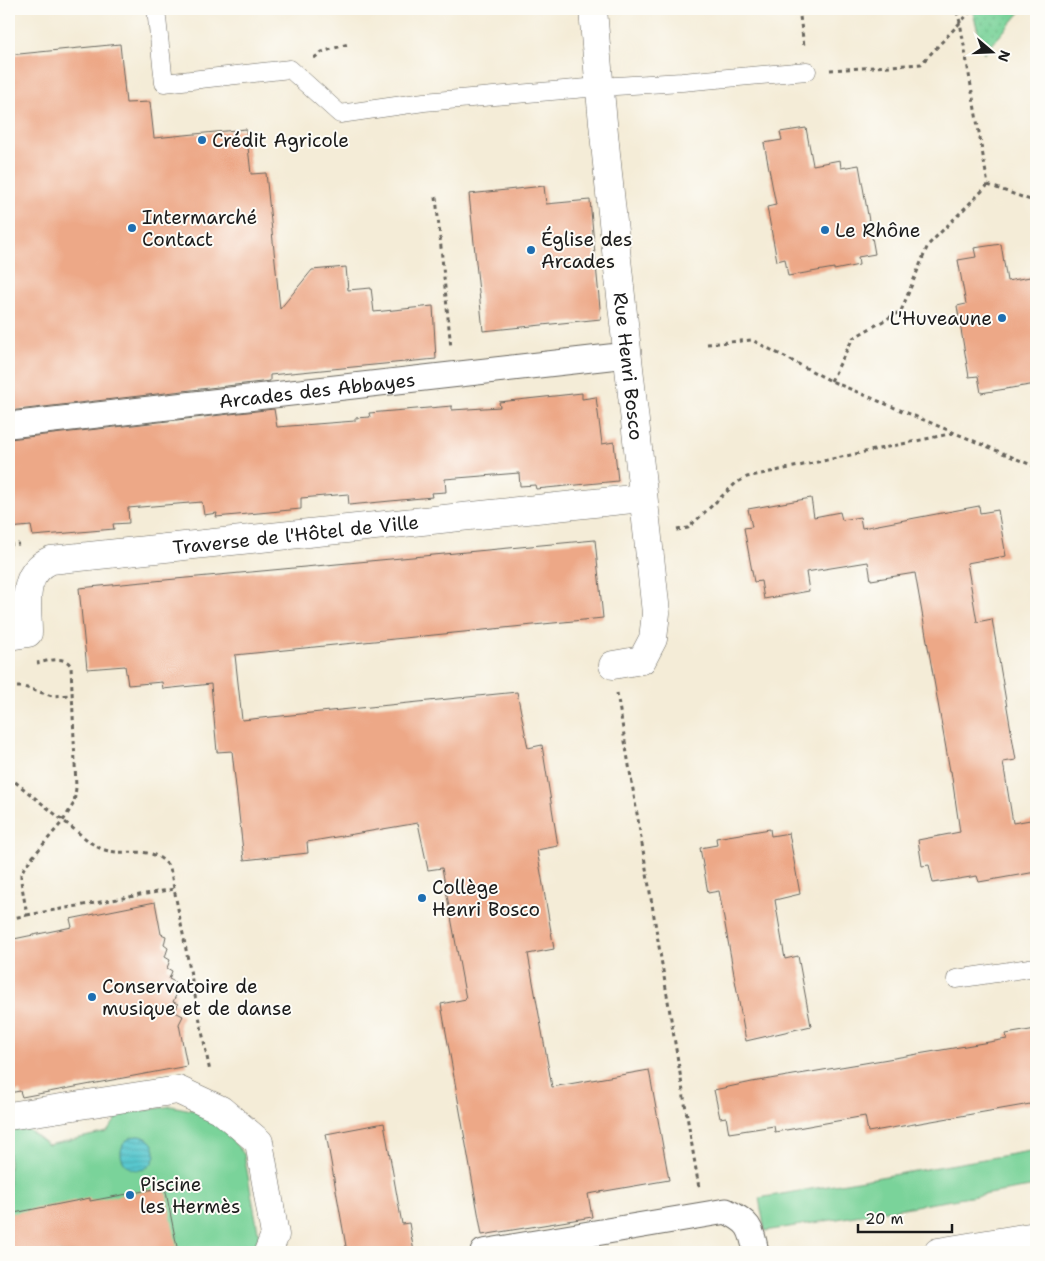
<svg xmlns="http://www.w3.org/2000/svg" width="1045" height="1261" font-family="'Shantell Sans',sans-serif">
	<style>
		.grass { fill: url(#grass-dots); stroke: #4b785b }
		.pitch { fill: #7ad39a; stroke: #4b785b }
		.water { fill: url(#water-rules); stroke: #3a7275 }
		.building { fill: #eda887 }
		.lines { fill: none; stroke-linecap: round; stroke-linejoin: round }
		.service-casing { stroke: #68655d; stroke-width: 19 }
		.pedestrian-casing { stroke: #68655d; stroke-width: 27 }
		.minor-casing { stroke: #68655d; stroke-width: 29 }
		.path { stroke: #68655d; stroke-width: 3; stroke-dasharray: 4 4; stroke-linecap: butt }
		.service { stroke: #fff; stroke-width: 18 }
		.pedestrian { stroke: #fff; stroke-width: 25 }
		.minor { stroke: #fff; stroke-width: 28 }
		.poi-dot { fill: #1f6fb2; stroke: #fdfcf7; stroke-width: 2 }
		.labels { text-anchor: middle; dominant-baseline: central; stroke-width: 4; stroke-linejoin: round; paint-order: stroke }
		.poi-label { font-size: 19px; fill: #1c1c1c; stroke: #fdfcf7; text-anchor: start }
		.street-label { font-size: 19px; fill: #1c1c1c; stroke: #fdfcf7 }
	</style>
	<defs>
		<pattern id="grass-dots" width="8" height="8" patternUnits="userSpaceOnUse" patternTransform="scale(1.25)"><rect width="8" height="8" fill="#7ad39a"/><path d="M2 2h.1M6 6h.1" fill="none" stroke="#69b584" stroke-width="1.8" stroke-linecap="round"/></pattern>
		<pattern id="water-rules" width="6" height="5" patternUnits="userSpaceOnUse" patternTransform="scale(1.25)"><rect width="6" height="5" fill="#59c7ce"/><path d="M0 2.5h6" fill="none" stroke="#4daab0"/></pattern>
	</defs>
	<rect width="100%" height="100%" fill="#fdfcf7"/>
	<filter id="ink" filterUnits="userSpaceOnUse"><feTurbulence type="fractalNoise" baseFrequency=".02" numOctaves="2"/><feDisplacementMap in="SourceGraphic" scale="10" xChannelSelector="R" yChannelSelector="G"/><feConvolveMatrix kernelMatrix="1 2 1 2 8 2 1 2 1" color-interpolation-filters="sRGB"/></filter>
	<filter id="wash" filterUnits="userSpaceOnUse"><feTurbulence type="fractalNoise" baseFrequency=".0096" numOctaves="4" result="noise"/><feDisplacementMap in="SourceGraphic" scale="20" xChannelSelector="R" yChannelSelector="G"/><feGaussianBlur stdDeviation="1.12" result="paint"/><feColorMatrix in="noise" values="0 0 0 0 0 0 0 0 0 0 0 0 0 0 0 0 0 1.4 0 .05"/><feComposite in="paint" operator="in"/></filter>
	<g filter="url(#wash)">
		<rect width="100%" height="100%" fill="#f4ecd7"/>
		<path class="grass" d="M 972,9 L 1023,9 L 984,54 Z"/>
		<path class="pitch" d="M 171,1106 L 197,1111 L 215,1120 L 244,1154 L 259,1236 L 252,1252 L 9,1252 L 9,1130 L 25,1127 L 48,1145 L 107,1132 L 119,1115 Z
			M 1036,1150 L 1036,1186 L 765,1231 L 759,1198 Z"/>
		<path class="water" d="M121 1153a17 17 0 1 1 34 0a17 17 0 1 1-34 0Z"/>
		<g id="blocks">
			<path class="building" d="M 120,44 L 126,103 L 150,102 L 154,138 L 246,129 L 251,174 L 266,173 L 280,309 L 312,270 L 346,267 L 348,290 L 371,288 L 374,312 L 433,306 L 436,359 L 270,375 L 270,381 L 9,411 L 9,55 Z
				M 806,128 L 813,165 L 840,160 L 841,168 L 859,165 L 875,254 L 858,257 L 859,265 L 834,270 L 834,268 L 788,276 L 785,259 L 777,261 L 767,207 L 776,205 L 764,143 L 782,140 L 780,132 Z
				M 544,186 L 546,204 L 590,200 L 601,319 L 483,331 L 469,194 Z
				M 1001,244 L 1007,281 L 1036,276 L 1036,384 L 981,393 L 978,376 L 969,377 L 957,306 L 966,304 L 958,260 L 976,257 L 974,248 Z
				M 582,393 L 582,399 L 596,397 L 602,444 L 614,442 L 618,481 L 536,489 L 535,485 L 520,486 L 519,473 L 445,479 L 446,492 L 431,493 L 432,497 L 349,505 L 348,494 L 301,498 L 301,509 L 216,517 L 217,513 L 204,515 L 202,502 L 128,508 L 129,523 L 113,524 L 114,529 L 33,536 L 31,526 L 9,528 L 9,439 L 274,409 L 277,427 L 355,421 L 355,418 L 370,417 L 369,413 L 452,406 L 452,410 L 500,407 L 499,402 Z
				M 811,498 L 814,517 L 840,512 L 842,520 L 860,517 L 862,528 L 979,506 L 980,513 L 998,510 L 1006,556 L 967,563 L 977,622 L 992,619 L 1016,760 L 1003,762 L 1013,823 L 1036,819 L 1036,872 L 979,882 L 977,876 L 933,883 L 929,865 L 922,866 L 918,840 L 960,832 L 951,771 L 950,771 L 915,573 L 871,580 L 868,562 L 806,572 L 809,591 L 764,599 L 761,581 L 754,582 L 744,528 L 752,527 L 748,509 Z
				M 595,540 L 603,618 L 235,655 L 242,720 L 517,692 L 528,748 L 542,745 L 558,846 L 537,850 L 554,949 L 528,954 L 552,1087 L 649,1070 L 669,1180 L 588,1194 L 592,1217 L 482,1235 L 441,1004 L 466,999 L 442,868 L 428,870 L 418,823 L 307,842 L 308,853 L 244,860 L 232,751 L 217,752 L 211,684 L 163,689 L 162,682 L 128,685 L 125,666 L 87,669 L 79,588 Z
				M 770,829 L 771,836 L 789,833 L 800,894 L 775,900 L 785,959 L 798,956 L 811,1026 L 746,1041 L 719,891 L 708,893 L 700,848 L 717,845 L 716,838 Z
				M 155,902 L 161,934 L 166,936 L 164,945 L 168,948 L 165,957 L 170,960 L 167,968 L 172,971 L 169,979 L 175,982 L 172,990 L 177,993 L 173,1002 L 178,1004 L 175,1012 L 183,1016 L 179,1024 L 187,1066 L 22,1097 L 20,1091 L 9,1093 L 9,940 L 72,927 L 70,919 Z
				M 1036,1029 L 1036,1103 L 868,1132 L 865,1116 L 775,1132 L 774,1126 L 729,1133 L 726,1117 L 720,1118 L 714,1090 L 752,1082 L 1007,1039 L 1006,1034 Z
				M 384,1123 L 402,1224 L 409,1223 L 414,1252 L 347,1252 L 326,1134 Z
				M 165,1187 L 178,1252 L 9,1252 L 9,1214 L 90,1198 L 90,1201 Z"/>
		</g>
	</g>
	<g filter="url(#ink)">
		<use href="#blocks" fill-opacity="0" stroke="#68655d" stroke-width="1"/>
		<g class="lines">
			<defs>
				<path id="service" d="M 156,9 L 164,83 L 290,69 L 340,114 L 424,102 L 599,87 L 682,82 L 807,71
					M 956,979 L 1036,967"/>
				<g id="pedestrian">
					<path id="s1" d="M 9,425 L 627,355"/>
					<path d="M 483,1252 L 726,1211 C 749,1222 751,1227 756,1252"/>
				</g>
				<g id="minor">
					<path id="s2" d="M 593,9 C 609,211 635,411 656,613 L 653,639 L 642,660 L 613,665"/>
					<path id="s3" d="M 9,636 L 28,633 C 28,604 20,574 51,560 L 642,498"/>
					<path d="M 9,1116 L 178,1090 L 221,1110 L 259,1142 L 275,1235 L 268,1252"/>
					<path d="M 938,1252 L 1036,1236"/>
				</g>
			</defs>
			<use href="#service" class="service-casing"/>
			<use href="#pedestrian" class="pedestrian-casing"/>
			<use href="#minor" class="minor-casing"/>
			<path class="path" d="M 799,9 L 804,46
				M 314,58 L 322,52 L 348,44
				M 830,70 L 921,64 L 973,9
				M 988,185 L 1036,202
				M 436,197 L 451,348
				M 707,344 L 752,340 L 831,381 L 1036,467
				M 831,381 L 853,338 L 901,311 L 928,245 L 988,185 L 960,22 L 956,9
				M 677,530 L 688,528 L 736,483 L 747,477 L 954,433
				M 9,545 L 19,544
				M 9,687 L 24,687 L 52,696 L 72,695
				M 617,693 L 699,1188
				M 9,777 L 91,843 C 95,845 100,849 105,850 C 130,857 152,843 170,868 L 210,1072
				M 27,915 L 174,889
				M 9,919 L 27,915 L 21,881 L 21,874 L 25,866 L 63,821 L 74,803 L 76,788 L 71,666 C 64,655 49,661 37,663"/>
			<use href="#service" class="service"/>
			<use href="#pedestrian" class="pedestrian"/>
			<use href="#minor" class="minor"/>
		</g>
	</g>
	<g class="poi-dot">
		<circle cx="202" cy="140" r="5"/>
		<circle cx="132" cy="228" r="5"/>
		<circle cx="825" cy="230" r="5"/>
		<circle cx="531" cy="250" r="5"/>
		<circle cx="1002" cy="318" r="5"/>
		<circle cx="422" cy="898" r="5"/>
		<circle cx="92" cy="997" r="5"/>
		<circle cx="130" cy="1195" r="5"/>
	</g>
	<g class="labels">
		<g class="poi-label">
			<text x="212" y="140">Crédit Agricole</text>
			<text x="142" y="217">Intermarché<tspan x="142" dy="22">Contact</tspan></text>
			<text x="835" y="230">Le Rhône</text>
			<text x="541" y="239">Église des<tspan x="541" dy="22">Arcades</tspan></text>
			<text x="992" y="318" text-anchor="end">L'Huveaune</text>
			<text x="432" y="887">Collège<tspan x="432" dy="22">Henri Bosco</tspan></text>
			<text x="102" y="986">Conservatoire de<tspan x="102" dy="22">musique et de danse</tspan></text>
			<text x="140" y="1184">Piscine<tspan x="140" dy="22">les Hermès</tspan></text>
		</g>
		<g class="street-label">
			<text stroke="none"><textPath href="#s2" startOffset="359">Rue Henri Bosco</textPath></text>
			<text stroke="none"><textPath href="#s1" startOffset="310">Arcades des Abbayes</textPath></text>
			<text stroke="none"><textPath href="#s3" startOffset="348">Traverse de l'Hôtel de Ville</textPath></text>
		</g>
	</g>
	<rect width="1045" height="1261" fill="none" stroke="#fdfcf7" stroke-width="30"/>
	<g transform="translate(992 52) rotate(109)" stroke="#fdfcf7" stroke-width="4" paint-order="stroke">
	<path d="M0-4L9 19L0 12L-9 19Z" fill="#1c1c1c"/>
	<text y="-8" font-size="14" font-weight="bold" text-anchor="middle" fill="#1c1c1c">N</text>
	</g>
	<path d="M858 1224v8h94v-8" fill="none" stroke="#1c1c1c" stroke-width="2.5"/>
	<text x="865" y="1224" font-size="15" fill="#1c1c1c" stroke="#fdfcf7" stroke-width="4" paint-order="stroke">20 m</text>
</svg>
